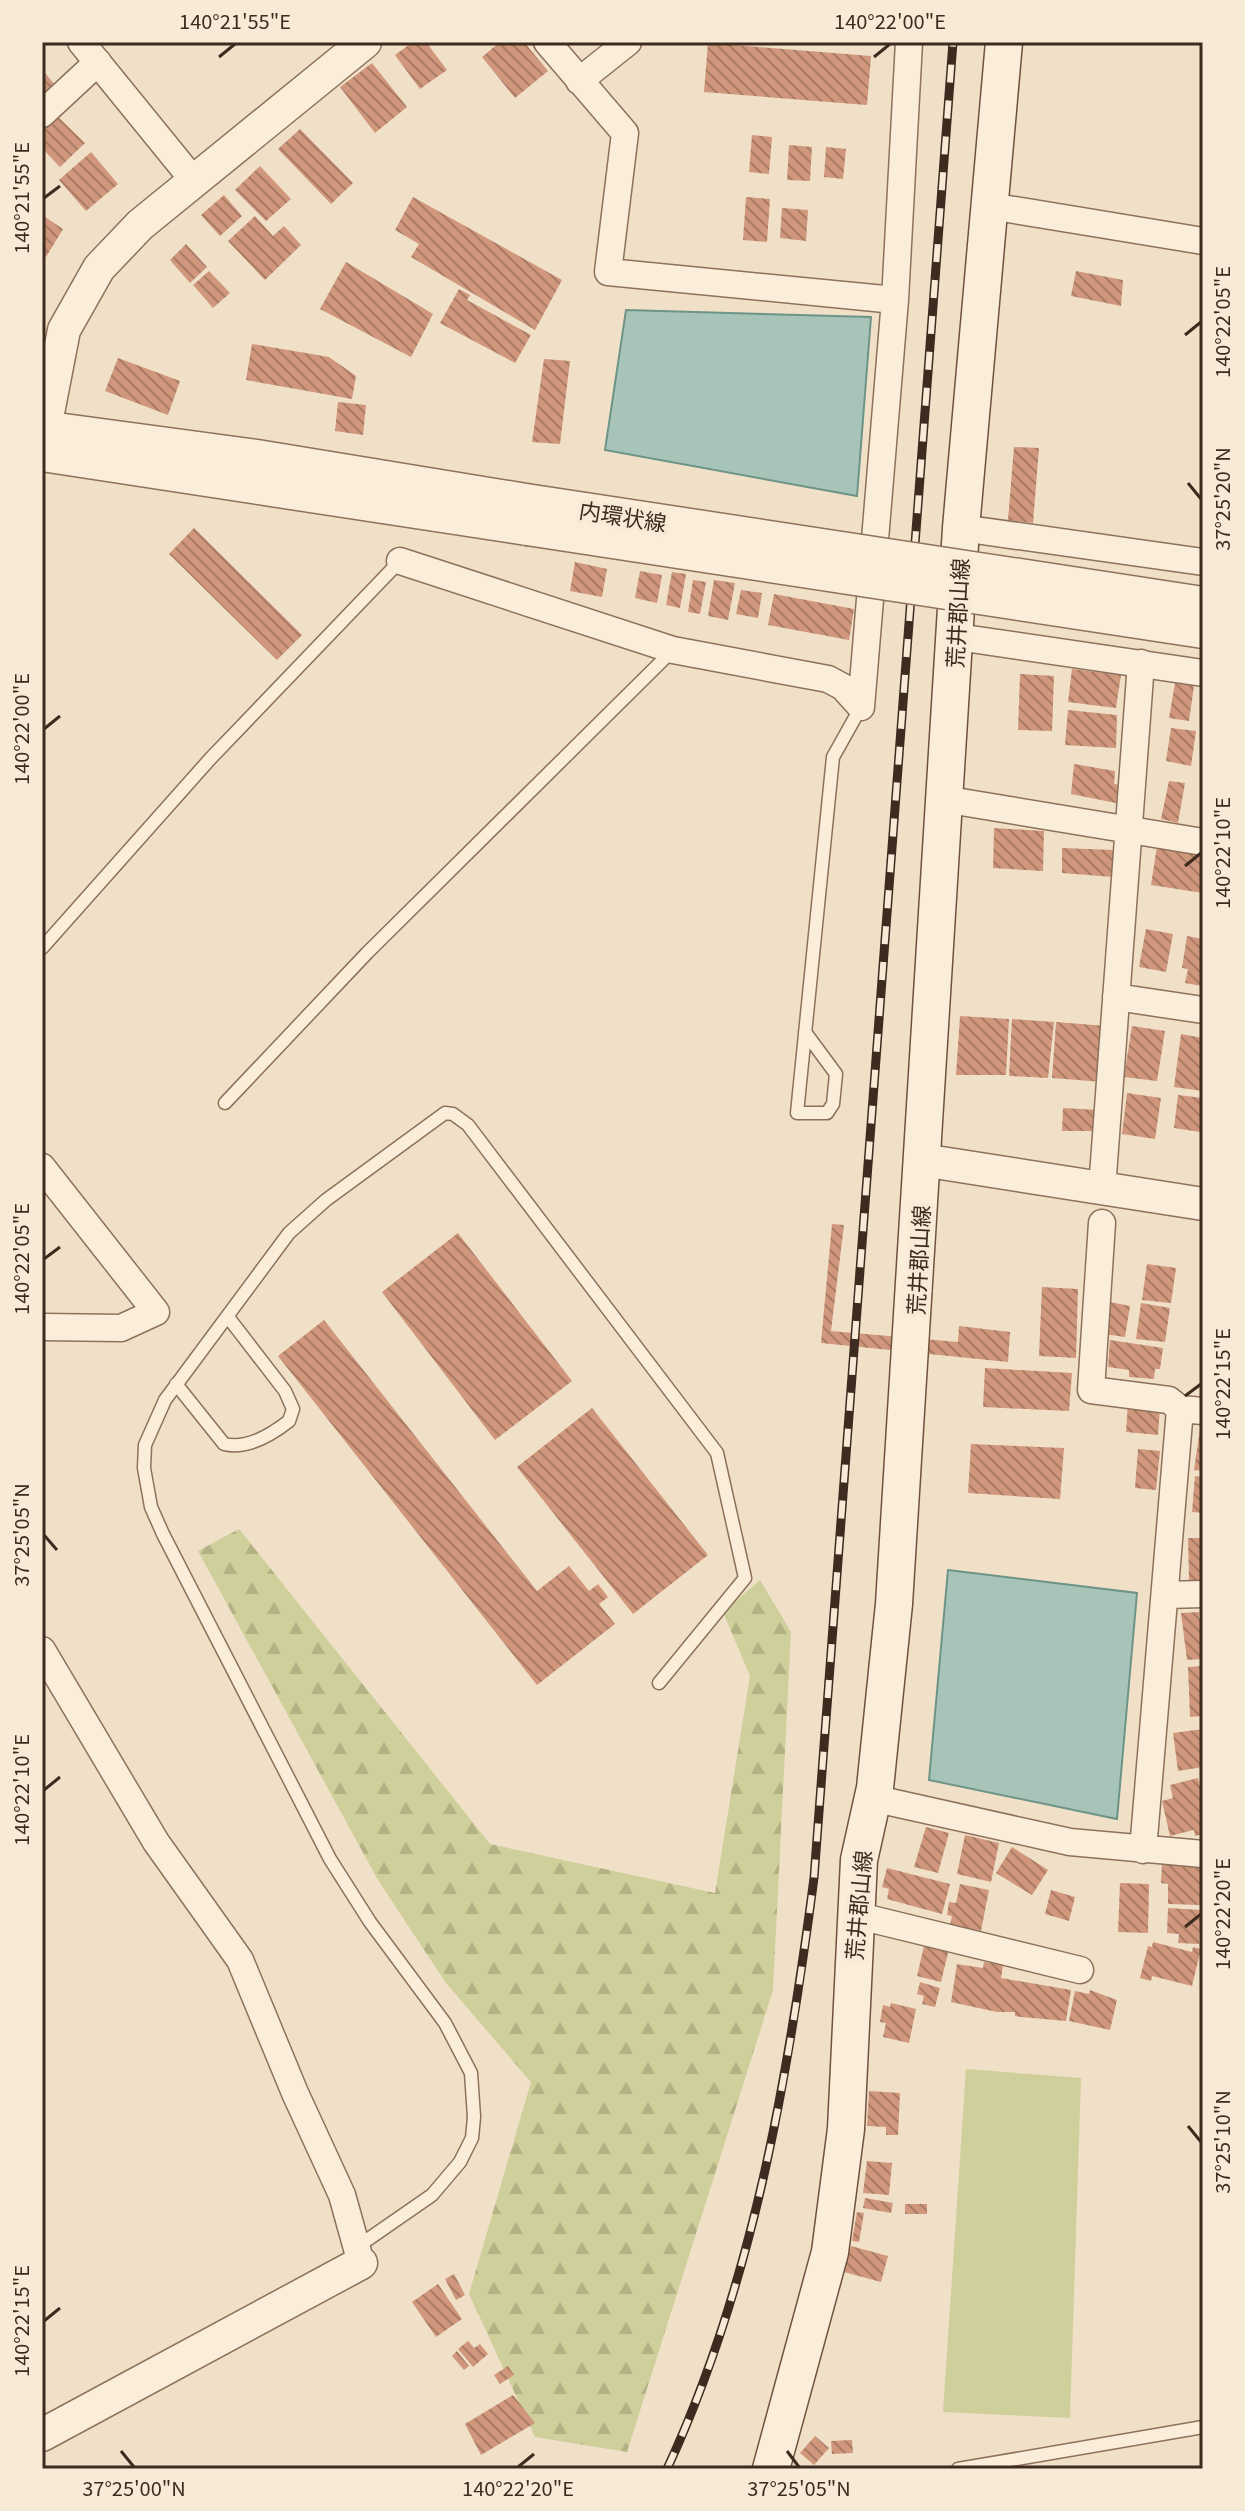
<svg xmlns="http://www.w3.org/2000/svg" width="1245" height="2511" font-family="Georgia,'Noto Sans JP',serif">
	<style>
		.forest { fill: url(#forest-firs) }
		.green { fill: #cecf9a }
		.water { fill: #a8c4b9; stroke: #6e9387; stroke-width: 2 }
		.building { fill: url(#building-back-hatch) }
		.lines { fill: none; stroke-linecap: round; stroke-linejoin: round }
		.service-casing { stroke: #8d715b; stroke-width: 15 }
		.minor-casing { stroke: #8d715b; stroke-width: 29 }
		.tertiary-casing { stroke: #8d715b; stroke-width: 35 }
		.secondary-casing { stroke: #6f523e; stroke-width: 39 }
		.service { stroke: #faeedb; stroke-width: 12 }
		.minor { stroke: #faeedb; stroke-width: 26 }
		.tertiary { stroke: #faeedb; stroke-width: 32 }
		.secondary { stroke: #faeedb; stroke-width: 36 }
		.rail-casing { stroke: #3d2b1f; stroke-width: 9 }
		.rail { stroke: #f7ebd7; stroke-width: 6; stroke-dasharray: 18; stroke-linecap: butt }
		.tertiary-bridge-casing { stroke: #8d715b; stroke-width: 35; stroke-linecap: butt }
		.tertiary-bridge { stroke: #faeedb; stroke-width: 32 }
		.ticks { fill: none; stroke: #3d2b1f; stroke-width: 3 }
		.labels { text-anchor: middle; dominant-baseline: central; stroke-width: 8; stroke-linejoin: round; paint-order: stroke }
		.street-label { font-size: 22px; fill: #3d2b1f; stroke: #f7ebd7 }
		.neatline { fill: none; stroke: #3d2b1f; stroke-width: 3 }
		.ticks-label { font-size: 20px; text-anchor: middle; fill: #3d2b1f }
	</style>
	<defs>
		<pattern id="forest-firs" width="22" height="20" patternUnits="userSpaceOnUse" patternTransform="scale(2)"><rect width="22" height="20" fill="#cecf9a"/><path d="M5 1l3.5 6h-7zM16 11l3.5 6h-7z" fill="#b2b284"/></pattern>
		<pattern id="building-back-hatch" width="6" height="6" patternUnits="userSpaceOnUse" patternTransform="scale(2)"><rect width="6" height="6" fill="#d0977c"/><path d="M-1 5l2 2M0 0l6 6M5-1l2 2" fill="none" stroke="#aa7b65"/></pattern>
	</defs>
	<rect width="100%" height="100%" fill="#f0e0c7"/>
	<path class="forest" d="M 239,1529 L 490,1844 L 715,1893 L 750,1676 L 723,1612 L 760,1580 L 791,1632 L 773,1990 L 627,2452 L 535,2437 L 469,2294 L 531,2082 L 446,1983 L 378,1880 L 198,1551 Z"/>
	<path class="green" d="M 966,2069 L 1081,2078 L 1070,2418 L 943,2412 Z"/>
	<path class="water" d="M 626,310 L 871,317 L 857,496 L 605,450 Z
		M 948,1570 L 1137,1593 L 1117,1819 L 929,1780 Z"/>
	<path class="building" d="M 413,42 L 426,42 L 447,70 L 420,89 L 395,55 Z
		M 500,42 L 524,42 L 548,71 L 515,98 L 482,57 Z
		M 708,43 L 871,56 L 867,105 L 704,92 Z
		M 372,63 L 407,107 L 375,133 L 340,87 Z
		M 42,69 L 54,84 L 42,94 Z
		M 55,114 L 85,143 L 60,167 L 42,148 L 42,127 Z
		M 300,129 L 353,183 L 331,204 L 278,149 Z
		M 752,135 L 772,137 L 769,174 L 749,172 Z
		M 789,145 L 812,147 L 810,181 L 787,180 Z
		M 826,147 L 846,149 L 843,179 L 824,177 Z
		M 91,152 L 118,184 L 86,211 L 59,180 Z
		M 260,166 L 291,199 L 266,221 L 235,190 Z
		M 224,195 L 242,216 L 220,236 L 201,215 Z
		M 413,197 L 562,280 L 535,330 L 411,257 L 419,244 L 395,230 Z
		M 746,197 L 770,199 L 767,242 L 743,240 Z
		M 782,208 L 808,210 L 806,241 L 780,238 Z
		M 42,215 L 63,229 L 46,257 L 42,254 Z
		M 255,216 L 273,236 L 284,226 L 301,245 L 265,280 L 228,241 Z
		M 186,244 L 207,267 L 190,283 L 170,260 Z
		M 346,262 L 433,314 L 411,357 L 320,309 Z
		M 209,271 L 230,293 L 213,308 L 193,285 Z
		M 1076,271 L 1123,280 L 1121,306 L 1071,296 Z
		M 459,289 L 470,295 L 467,300 L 531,335 L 515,363 L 440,323 Z
		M 252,344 L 329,357 L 356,376 L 352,399 L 246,380 Z
		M 118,358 L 180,381 L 168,415 L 105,391 Z
		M 544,359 L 570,361 L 560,444 L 532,442 Z
		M 338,402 L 366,405 L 363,435 L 335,431 Z
		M 1014,447 L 1039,448 L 1033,523 L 1008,520 Z
		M 194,528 L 302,635 L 277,660 L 169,554 Z
		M 575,562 L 607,569 L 602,597 L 570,591 Z
		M 640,571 L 662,575 L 657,603 L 635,598 Z
		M 672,572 L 686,574 L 680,608 L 666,605 Z
		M 693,580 L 706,582 L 700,614 L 688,612 Z
		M 714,580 L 735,583 L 728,620 L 708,616 Z
		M 741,590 L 762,593 L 758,618 L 736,614 Z
		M 774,594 L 854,609 L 849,640 L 768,625 Z
		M 1072,669 L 1121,675 L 1116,708 L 1068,702 Z
		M 1020,674 L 1054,676 L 1052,731 L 1018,730 Z
		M 1175,683 L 1194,686 L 1189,721 L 1169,718 Z
		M 1068,710 L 1117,715 L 1116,748 L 1065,745 Z
		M 1171,728 L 1196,731 L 1191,766 L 1166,761 Z
		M 1074,764 L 1115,771 L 1114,784 L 1123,785 L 1121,804 L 1071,794 Z
		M 1169,781 L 1185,783 L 1178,823 L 1161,819 Z
		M 994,828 L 1044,831 L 1043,871 L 993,868 Z
		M 1157,846 L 1203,853 L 1203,893 L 1151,885 Z
		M 1062,848 L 1114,850 L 1113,877 L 1062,873 Z
		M 1146,929 L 1173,934 L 1166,972 L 1139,967 Z
		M 1187,936 L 1203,939 L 1202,986 L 1185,983 L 1188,969 L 1182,968 Z
		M 960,1016 L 1009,1019 L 1006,1075 L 956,1075 Z
		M 1012,1019 L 1054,1022 L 1048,1078 L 1009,1076 Z
		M 1056,1022 L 1106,1026 L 1103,1082 L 1052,1078 Z
		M 1132,1026 L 1165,1031 L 1157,1081 L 1124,1077 Z
		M 1181,1034 L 1203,1038 L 1203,1091 L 1174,1087 Z
		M 1127,1093 L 1161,1098 L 1155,1139 L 1122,1134 Z
		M 1178,1095 L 1203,1098 L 1200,1132 L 1174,1128 Z
		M 1063,1108 L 1099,1110 L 1098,1131 L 1062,1131 Z
		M 832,1224 L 844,1225 L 831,1331 L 958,1342 L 959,1326 L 1010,1332 L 1008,1362 L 821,1343 Z
		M 458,1233 L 572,1381 L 495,1440 L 382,1292 Z
		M 1147,1264 L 1176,1268 L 1171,1303 L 1142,1300 Z
		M 1042,1287 L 1078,1289 L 1076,1358 L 1039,1356 Z
		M 1110,1302 L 1130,1306 L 1125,1337 L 1104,1334 Z
		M 1141,1303 L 1170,1308 L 1165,1342 L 1136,1339 Z
		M 324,1320 L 537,1591 L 569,1566 L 589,1591 L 598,1584 L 608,1597 L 599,1604 L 615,1624 L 537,1685 L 278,1356 Z
		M 1110,1340 L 1163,1348 L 1160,1369 L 1155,1369 L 1154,1379 L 1129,1377 L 1129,1370 L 1108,1367 Z
		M 985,1368 L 1072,1373 L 1069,1411 L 983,1407 Z
		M 1128,1404 L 1160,1407 L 1158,1435 L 1126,1432 Z
		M 592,1408 L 708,1555 L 633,1614 L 517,1467 Z
		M 1200,1429 L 1203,1429 L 1203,1471 L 1194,1470 Z
		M 971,1444 L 1064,1448 L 1060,1499 L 968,1493 Z
		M 1138,1449 L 1160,1451 L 1156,1490 L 1135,1488 Z
		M 1195,1476 L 1203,1477 L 1203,1513 L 1192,1512 Z
		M 1188,1538 L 1203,1538 L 1203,1580 L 1189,1580 Z
		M 1199,1612 L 1199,1619 L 1203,1619 L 1203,1659 L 1187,1660 L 1181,1613 Z
		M 1203,1666 L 1203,1716 L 1190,1717 L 1188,1667 Z
		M 1203,1729 L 1203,1767 L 1178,1771 L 1173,1733 Z
		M 1198,1778 L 1203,1801 L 1203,1834 L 1195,1836 L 1194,1830 L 1170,1836 L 1162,1801 L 1173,1798 L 1170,1785 Z
		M 926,1827 L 949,1833 L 938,1873 L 914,1867 Z
		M 965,1835 L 999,1843 L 991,1882 L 957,1874 Z
		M 1012,1847 L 1048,1870 L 1032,1895 L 996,1873 Z
		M 1162,1863 L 1197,1864 L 1202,1867 L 1200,1905 L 1168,1904 L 1168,1884 L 1161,1883 Z
		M 887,1868 L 950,1884 L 942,1914 L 887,1899 L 889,1889 L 882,1887 Z
		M 1120,1883 L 1149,1884 L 1148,1933 L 1118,1932 Z
		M 960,1884 L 989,1890 L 981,1931 L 950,1925 L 952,1916 L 947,1915 L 949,1902 L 956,1903 Z
		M 1051,1890 L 1075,1897 L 1069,1921 L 1045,1914 Z
		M 1168,1908 L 1201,1910 L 1199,1944 L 1178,1943 L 1179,1934 L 1167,1933 Z
		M 925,1942 L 949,1949 L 941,1982 L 917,1976 Z
		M 1153,1942 L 1192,1952 L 1193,1947 L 1201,1949 L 1192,1986 L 1152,1976 L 1151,1981 L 1140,1978 L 1148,1946 L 1152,1947 Z
		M 984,1962 L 1003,1965 L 1001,1978 L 1071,1990 L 1066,2021 L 1021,2017 L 1015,2016 L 1015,2012 L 997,2012 L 951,2002 L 957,1964 L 983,1968 Z
		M 920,1982 L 940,1988 L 935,2007 L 922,2004 L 924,1996 L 917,1994 Z
		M 1090,1990 L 1117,2000 L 1110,2030 L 1069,2021 L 1075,1991 L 1089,1994 Z
		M 891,2003 L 916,2009 L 909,2043 L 883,2037 L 886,2023 L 880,2022 L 883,2005 L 890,2007 Z
		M 869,2091 L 900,2093 L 898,2135 L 886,2135 L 886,2127 L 867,2126 Z
		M 867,2161 L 892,2163 L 889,2195 L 863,2193 Z
		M 865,2198 L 893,2203 L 891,2213 L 863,2208 Z
		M 905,2204 L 927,2204 L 927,2214 L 905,2214 Z
		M 857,2212 L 864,2213 L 859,2242 L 852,2241 Z
		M 851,2246 L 888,2256 L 881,2282 L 844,2272 Z
		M 454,2274 L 465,2295 L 456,2300 L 445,2279 Z
		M 438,2284 L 462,2319 L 436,2337 L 412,2302 Z
		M 468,2341 L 474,2348 L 480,2344 L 488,2354 L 473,2367 L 458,2349 Z
		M 457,2351 L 469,2366 L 464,2370 L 452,2356 Z
		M 508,2366 L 514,2375 L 500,2384 L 494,2375 Z
		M 513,2395 L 535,2423 L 481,2455 L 465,2424 Z
		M 815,2436 L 829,2448 L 814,2465 L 800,2453 Z
		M 852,2440 L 853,2453 L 832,2454 L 831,2441 Z"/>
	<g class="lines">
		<defs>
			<path id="service" d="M 42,948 L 210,759 L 400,561
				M 805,1032 L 836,1074 L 833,1104 L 827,1113 L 797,1113 L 833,757 L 861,707
				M 225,1103 L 367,953 L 673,650
				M 176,1384 L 224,1444 C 247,1450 271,1435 289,1421 L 293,1409 L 285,1391 L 228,1317
				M 357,2247 L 432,2195 L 460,2162 L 472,2138 L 474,2117 L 471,2073 L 445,2023 L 370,1922 L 330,1859 L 163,1534 L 151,1507 L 144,1468 L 145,1445 L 165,1400 L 289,1233 L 326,1200 L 445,1113 L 453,1114 L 468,1125 L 717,1453 L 745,1578 L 659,1683
				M 958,2469 L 1203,2427"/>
			<path id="minor" d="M 81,42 L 194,181
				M 547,42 L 625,133 L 608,272 L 895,300 L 909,42
				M 579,81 L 628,42
				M 42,114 L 98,62
				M 990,206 L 1203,241
				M 961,528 L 1203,562
				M 400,561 L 673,650 L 828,679 L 843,687 L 861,707
				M 957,637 L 1203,673
				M 861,707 L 895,300
				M 943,799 L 1203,842
				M 1116,997 L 1203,1010
				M 42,1167 L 156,1312 L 121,1328 L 42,1327
				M 1102,1189 L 1141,663
				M 1102,1223 L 1091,1390 L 1169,1400 L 1180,1409 L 1203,1411
				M 1165,1595 L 1203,1594
				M 42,1650 L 156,1842 L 240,1960 L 295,2093 L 342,2195 L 361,2263
				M 872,1798 L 1070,1842 L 1203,1854
				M 1143,1850 L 1180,1409
				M 855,1915 L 1080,1970"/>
			<path id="tertiary" d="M 42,427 L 257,456 L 526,500
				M 42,444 L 64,330 L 99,268 L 140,225 L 365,42
				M 42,455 L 527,529
				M 922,1160 L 1203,1204
				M 42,2435 L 361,2263"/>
			<path id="secondary" d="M 771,2469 L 830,2252 L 846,2129 L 859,1860 L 875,1788 L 894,1604 L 961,528 L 1004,42"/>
		</defs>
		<use href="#service" class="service-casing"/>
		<use href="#minor" class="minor-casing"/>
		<use href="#tertiary" class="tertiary-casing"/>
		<use href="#secondary" class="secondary-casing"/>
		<use href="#service" class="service"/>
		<use href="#minor" class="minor"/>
		<use href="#tertiary" class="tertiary"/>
		<use href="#secondary" class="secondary"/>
		<defs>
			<path id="rail" d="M 667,2469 C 753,2284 788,2078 814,1878 L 953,42"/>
		</defs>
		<use href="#rail" class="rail-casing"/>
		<use href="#rail" class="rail"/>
		<defs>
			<path id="tertiary-bridge" d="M 526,500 L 1203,603
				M 527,529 L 1203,632"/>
		</defs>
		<use href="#tertiary-bridge" class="tertiary-bridge-casing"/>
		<use href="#tertiary-bridge" class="tertiary-bridge"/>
	</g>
	<path class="ticks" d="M 219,57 L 235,44M 874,57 L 890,44M 44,198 L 60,186M 1185,335 L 1201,322M 1188,483 L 1201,499M 44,729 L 60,716M 1185,866 L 1201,853M 44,1259 L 60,1247M 1185,1396 L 1201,1384M 44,1535 L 57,1550M 44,1790 L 60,1777M 1185,1927 L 1201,1914M 1188,2126 L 1201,2142M 44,2321 L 60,2308M 121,2451 L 134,2467M 787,2451 L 799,2467M 518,2467 L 534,2454"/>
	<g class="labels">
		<g class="street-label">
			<text transform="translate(623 515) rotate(9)">内環状線</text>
			<text transform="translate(956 613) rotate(-87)">荒井郡山線</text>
			<text transform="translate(917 1260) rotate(-87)">荒井郡山線</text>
			<text transform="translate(857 1905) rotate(-85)">荒井郡山線</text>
		</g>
	</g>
	<rect width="1245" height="2511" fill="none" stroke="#f7ebd7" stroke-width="88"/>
	<rect x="44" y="44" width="1157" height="2423" class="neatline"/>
	<g class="ticks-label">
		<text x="235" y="29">140°21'55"E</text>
		<text x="890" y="29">140°22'00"E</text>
		<text transform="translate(22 198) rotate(-90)" y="7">140°21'55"E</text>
		<text transform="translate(1223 322) rotate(-90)" y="7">140°22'05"E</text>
		<text transform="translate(1223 499) rotate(-90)" y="7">37°25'20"N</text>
		<text transform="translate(22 729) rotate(-90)" y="7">140°22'00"E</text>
		<text transform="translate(1223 853) rotate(-90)" y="7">140°22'10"E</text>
		<text transform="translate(22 1259) rotate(-90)" y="7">140°22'05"E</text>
		<text transform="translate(1223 1384) rotate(-90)" y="7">140°22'15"E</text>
		<text transform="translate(22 1535) rotate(-90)" y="7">37°25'05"N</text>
		<text transform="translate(22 1790) rotate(-90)" y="7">140°22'10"E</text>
		<text transform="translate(1223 1914) rotate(-90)" y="7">140°22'20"E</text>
		<text transform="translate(1223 2142) rotate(-90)" y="7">37°25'10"N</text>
		<text transform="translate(22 2321) rotate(-90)" y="7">140°22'15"E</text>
		<text x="134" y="2496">37°25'00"N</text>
		<text x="518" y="2496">140°22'20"E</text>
		<text x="799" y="2496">37°25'05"N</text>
	</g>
</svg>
